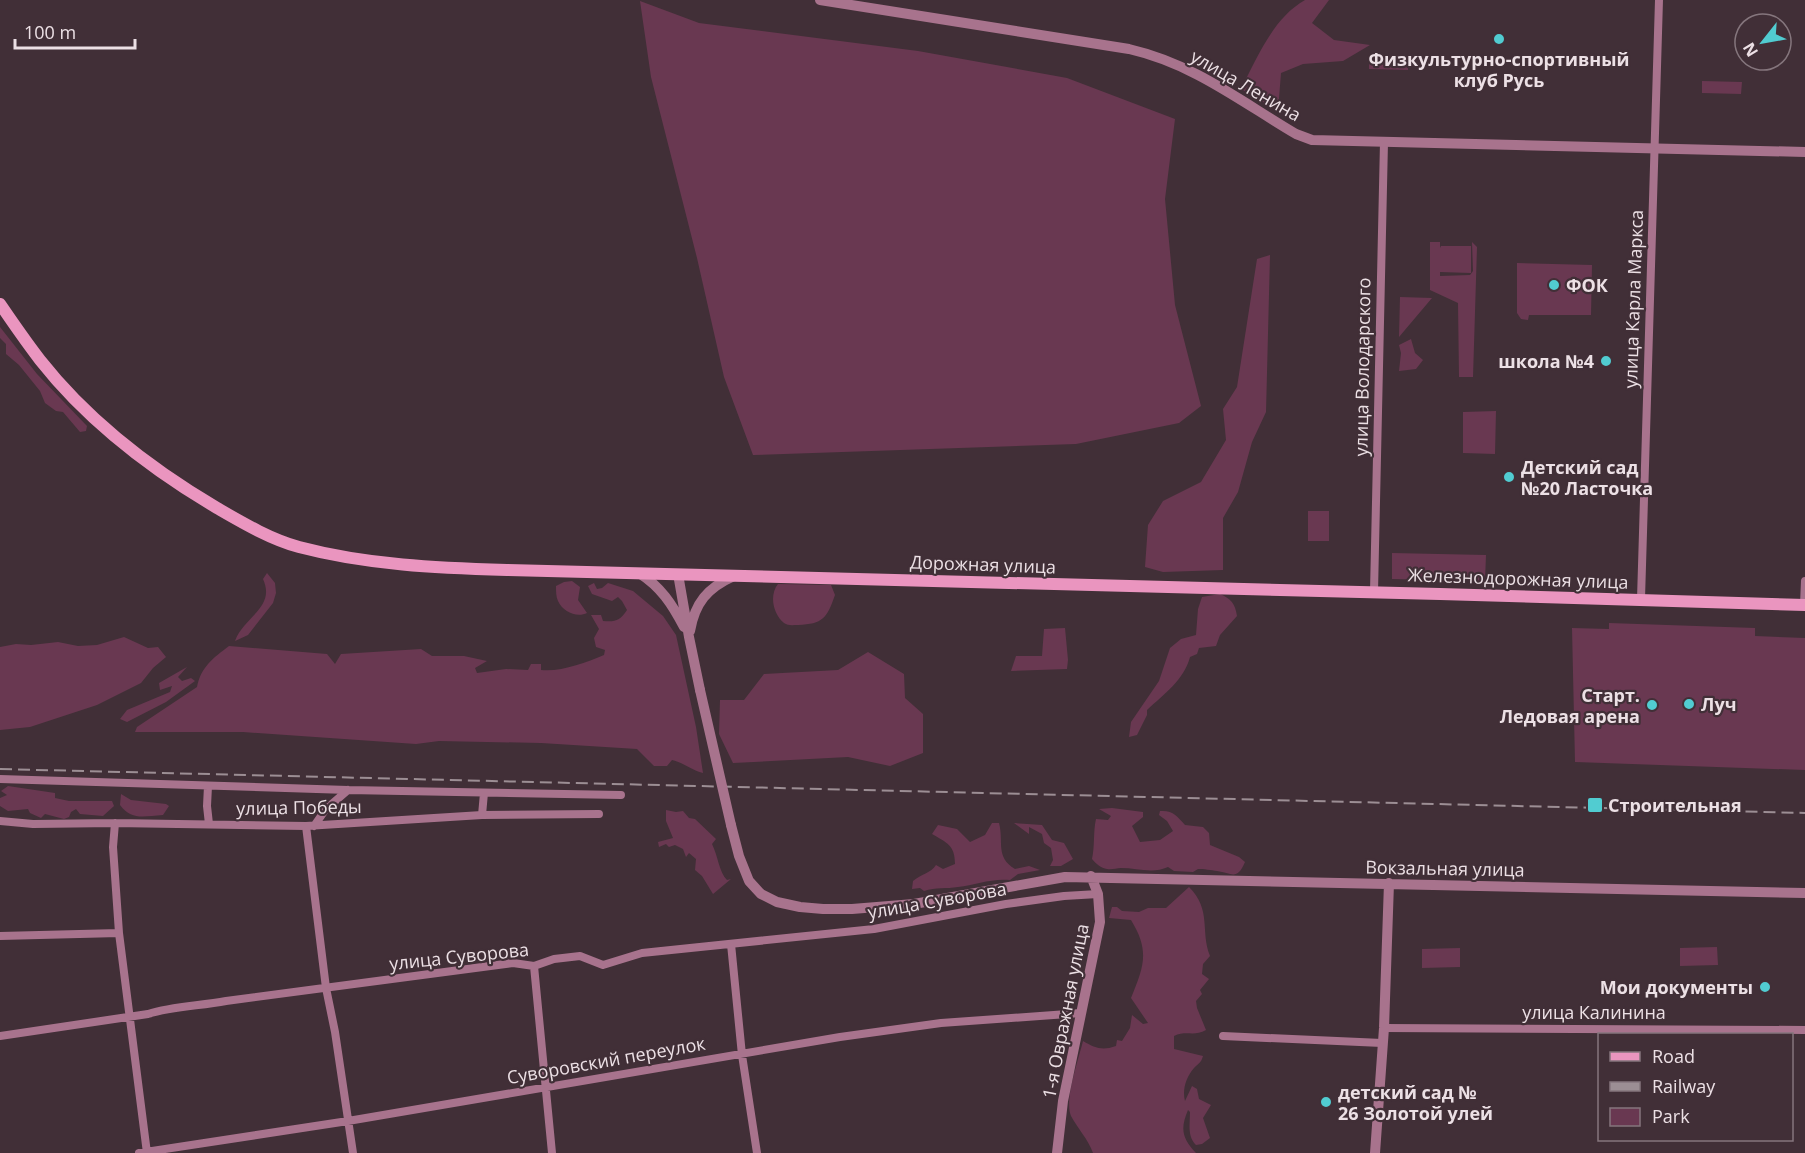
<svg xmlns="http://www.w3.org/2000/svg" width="1805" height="1153" font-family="'Open Sans',sans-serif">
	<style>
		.green { fill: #693851 }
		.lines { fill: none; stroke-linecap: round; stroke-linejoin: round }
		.minor { stroke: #a8738d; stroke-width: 8 }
		.tertiary { stroke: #a8738d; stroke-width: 10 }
		.secondary { stroke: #ea95bf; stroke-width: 12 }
		.rail { stroke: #9c8e94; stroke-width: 2; stroke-dasharray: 12 6; stroke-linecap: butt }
		.tertiary-bridge { stroke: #a8738d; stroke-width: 10 }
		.poi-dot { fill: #51ccd1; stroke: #412f37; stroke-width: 2 }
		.labels { text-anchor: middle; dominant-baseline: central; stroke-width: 4.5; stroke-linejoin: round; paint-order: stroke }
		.poi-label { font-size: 18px; font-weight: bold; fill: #ece0e5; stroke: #412f37; text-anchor: start }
		.street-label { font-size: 18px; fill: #ece0e5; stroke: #412f37 }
	</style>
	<rect width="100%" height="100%" fill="#412f37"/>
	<path class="green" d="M 1305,0 L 1329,0 L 1312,23 L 1334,40 L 1370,45 L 1343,61 L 1303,64 L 1281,73 L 1278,111 L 1241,89 C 1257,58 1273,18 1305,0 Z
		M 640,1 L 699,23 L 918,51 L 1067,78 L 1175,119 L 1165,199 L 1175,305 L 1201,406 L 1179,423 L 1076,444 L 753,455 L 724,377 L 697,258 L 651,77 Z
		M 1369,58 L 1408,58 L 1408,70 L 1369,69 Z
		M 1702,81 L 1742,82 L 1741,94 L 1702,93 Z
		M 1430,242 L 1440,242 L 1440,248 L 1441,246 L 1471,246 L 1471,273 L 1440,272 L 1440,276 L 1470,275 L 1473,271 L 1472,242 L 1477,247 L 1473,377 L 1459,377 L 1458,303 L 1430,290 Z
		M 1270,255 L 1266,412 L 1252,442 L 1238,492 L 1223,518 L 1223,570 L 1163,572 L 1145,567 L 1148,525 L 1163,501 L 1201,482 L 1226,440 L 1223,409 L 1237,387 L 1257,259 Z
		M 1517,263 L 1592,265 L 1591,315 L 1529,315 L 1528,320 L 1521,319 L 1517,313 Z
		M 1400,297 L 1432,298 L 1399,337 Z
		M 0,327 L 37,374 L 87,426 L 86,431 L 80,432 L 63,412 L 56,411 L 45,403 L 40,391 L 19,365 L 6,354 L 6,344 L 0,338 Z
		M 1411,339 L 1415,353 L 1423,360 L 1416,369 L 1399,371 L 1401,353 L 1399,345 Z
		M 1496,411 L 1495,454 L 1463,453 L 1463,412 Z
		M 1308,511 L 1329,511 L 1329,541 L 1308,541 Z
		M 1392,553 L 1486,555 L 1485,581 L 1392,579 Z
		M 267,573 L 275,583 L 276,593 L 273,603 L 248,635 L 235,641 C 244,616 276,608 263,579 Z
		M 572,581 L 580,587 L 578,600 L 587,613 C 577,618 563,612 558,601 C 556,597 556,591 556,586 L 564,582 Z
		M 594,583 L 597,589 L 602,588 L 608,583 L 633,591 L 663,616 L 676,635 L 696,727 L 703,773 C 691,770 684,763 672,760 L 667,766 L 654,766 L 637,749 L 541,743 L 439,741 L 416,744 L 243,732 L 135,732 L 137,727 L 197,687 C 201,667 213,658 229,646 L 327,654 L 335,664 L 341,654 L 421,649 L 432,656 L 464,656 L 487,661 L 475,668 L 477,673 L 506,669 L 528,670 L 531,664 L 541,664 L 541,670 C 561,672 585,663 604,655 L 605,650 L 596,647 L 594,638 L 599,629 L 591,615 L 601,615 L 603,621 C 615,622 620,621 627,610 L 622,601 L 618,597 L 612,601 L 592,594 L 588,586 Z
		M 778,584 L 831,585 L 835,595 C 827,618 823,624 798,625 C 793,625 788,626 784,623 C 773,614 769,595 778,584 Z
		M 1220,594 C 1231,599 1235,603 1237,616 L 1220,635 L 1216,646 L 1199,648 L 1197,654 L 1190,657 C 1184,680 1164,694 1147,710 L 1147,715 L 1137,735 L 1129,737 L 1131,722 L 1159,681 L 1170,648 L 1181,639 L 1196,635 L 1198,609 L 1202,597 Z
		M 1609,623 L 1755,628 L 1755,636 L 1805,638 L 1805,770 L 1575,762 L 1572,628 L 1609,629 Z
		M 1065,628 L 1068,660 L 1067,669 L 1011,671 L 1016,656 L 1042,656 L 1044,629 Z
		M 124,637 L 148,648 L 158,647 L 166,657 L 153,668 L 141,683 L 97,705 L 30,727 L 0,730 L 0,647 L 16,644 L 31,645 L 58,642 L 78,646 L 97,645 Z
		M 868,652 L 904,674 L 905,698 L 923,714 L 923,753 L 890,766 L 848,757 L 733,763 L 719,734 L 720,700 L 744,700 L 764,674 L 838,670 Z
		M 187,667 L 178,677 L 182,681 L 191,678 L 195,681 L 166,702 L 127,722 L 120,719 L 127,710 L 170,692 L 172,686 L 160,690 L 159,683 Z
		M 8,786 L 55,793 L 55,798 L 69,801 L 112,801 L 114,806 L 103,816 L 80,814 L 76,809 L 71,812 L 69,817 L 64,819 L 45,814 L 41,818 L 30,813 L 28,809 L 8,811 L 0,806 L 0,798 L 7,795 L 1,791 Z
		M 121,794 L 131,800 L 166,804 L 169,806 L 163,815 C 144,816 132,821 120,805 Z
		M 1112,808 L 1143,812 L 1143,817 L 1132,826 L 1140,842 L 1160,840 L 1173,831 L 1167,821 L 1159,815 L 1160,811 C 1173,810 1177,816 1185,825 L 1203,827 L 1209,833 L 1210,845 L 1239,857 L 1245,862 C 1237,881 1232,873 1217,871 C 1212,870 1203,869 1198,869 L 1193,872 L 1174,871 L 1168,867 C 1153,874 1137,868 1121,868 C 1116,868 1112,870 1107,869 C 1101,868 1096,864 1092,859 C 1095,846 1093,832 1096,819 L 1108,820 L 1111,816 L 1099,809 Z
		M 666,810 L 676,812 L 683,811 L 689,818 L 695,819 L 716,839 L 712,844 C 718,856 719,872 727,880 L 731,879 L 713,894 L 702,876 L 695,870 L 696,859 L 689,853 L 686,857 L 683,849 L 675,845 L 669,847 L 666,844 L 659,847 L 658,842 L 673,838 L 666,821 Z
		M 992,823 L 999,823 C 1004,842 995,857 1015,869 L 1029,866 L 1040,870 L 1018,874 L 1010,880 C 992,878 975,885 958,887 C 946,889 936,887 924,891 L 920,888 L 912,889 L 913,881 C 921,874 931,873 936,865 L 943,869 L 955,864 C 955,845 947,843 932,834 L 938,825 L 957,829 L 970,842 L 985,835 Z
		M 1014,823 L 1042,825 L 1052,840 L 1064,843 L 1073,859 L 1061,866 L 1050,866 L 1053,860 L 1051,848 L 1044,843 L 1042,834 L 1029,827 L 1029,834 Z
		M 1189,887 C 1212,910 1200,931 1210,956 L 1203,964 L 1202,974 L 1209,979 L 1200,990 L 1202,994 L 1196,1001 L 1197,1008 L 1206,1030 C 1194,1037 1186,1030 1174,1036 L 1174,1049 L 1203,1056 C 1201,1063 1199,1063 1194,1068 C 1186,1077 1182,1090 1185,1101 L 1192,1086 L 1197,1089 L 1199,1099 L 1211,1105 L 1203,1118 L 1210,1138 L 1202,1144 L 1196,1145 C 1187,1136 1190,1124 1190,1112 L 1188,1110 C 1180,1129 1182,1138 1196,1153 L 1093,1153 C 1088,1139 1078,1129 1071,1116 C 1064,1100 1079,1058 1083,1041 C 1095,1048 1102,1051 1116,1046 L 1117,1040 L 1122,1041 L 1130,1028 L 1132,1015 L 1143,1024 L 1148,1023 L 1131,998 C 1144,966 1150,951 1131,920 L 1109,918 L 1112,907 L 1117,907 L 1122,911 L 1139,912 L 1148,908 L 1166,908 Z
		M 1717,947 L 1718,965 L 1680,966 L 1680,948 Z
		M 1460,948 L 1460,967 L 1422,968 L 1422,949 Z"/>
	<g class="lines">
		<path class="minor" d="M 1374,592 L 1384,142
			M 1641,599 L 1659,0
			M 1804,605 L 1805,581
			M 0,779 L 348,790 L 621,795
			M 208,786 L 207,806 L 209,824
			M 482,815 L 484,793
			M 0,821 L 33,824 L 115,823 L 306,826 L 482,815 L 599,814
			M 115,823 L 113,847 L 119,933 L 147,1153
			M 306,826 L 326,988 L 335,1032 L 353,1153
			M 314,826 L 326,809 L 348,790
			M 0,936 L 119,933
			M 731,944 L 742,1055 L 757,1153
			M 534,966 L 552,1153
			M 1384,1028 L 1805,1030
			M 0,1036 L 148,1014 C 173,1006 200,1006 226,1001 L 513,963 L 534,966 L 554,959 L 580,956 L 603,965 L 642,953 L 874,929 L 1006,904 L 1064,896 L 1098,894
			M 1223,1036 L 1382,1043
			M 139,1153 L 348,1121 L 840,1037 L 941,1023 L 1081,1013"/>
		<path class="tertiary" d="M 820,0 L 1129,49 C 1194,64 1240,101 1296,134 L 1312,140 L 1805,152
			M 639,573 C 661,587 672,604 684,627
			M 678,574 L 689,637 L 700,690
			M 690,631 C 695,603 707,588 734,576
			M 731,825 L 739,856 L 749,881 L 761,894 L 777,902 L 800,907 L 823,909 L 852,909 L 914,904 L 1065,877 L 1805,893
			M 1057,1153 L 1063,1101 L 1100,922 L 1098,894 L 1091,876
			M 1375,1153 L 1384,1028 L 1389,883"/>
		<path class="secondary" d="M 0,304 C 13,323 26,342 40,360 C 88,421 151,469 217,508 C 243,523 270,539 299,547 C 367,565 438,568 507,570 L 1440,594 L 1805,605"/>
		<path class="rail" d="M 0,769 L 1805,813"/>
		<path class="tertiary-bridge" d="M 700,690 L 731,825"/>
	</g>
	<g class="poi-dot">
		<circle cx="1499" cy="39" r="6"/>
		<circle cx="1554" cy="285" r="6"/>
		<circle cx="1606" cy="361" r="6"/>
		<circle cx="1509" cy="477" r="6"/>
		<circle cx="1689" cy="704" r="6"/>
		<circle cx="1652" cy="705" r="6"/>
		<rect x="1587" y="797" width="16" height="16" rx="3"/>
		<circle cx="1765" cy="987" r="6"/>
		<circle cx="1326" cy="1102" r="6"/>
	</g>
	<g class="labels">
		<g class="poi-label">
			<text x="1499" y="59" text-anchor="middle">Физкультурно-спортивный<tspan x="1499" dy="21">клуб Русь</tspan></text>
			<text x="1566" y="285">ФОК</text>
			<text x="1594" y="361" text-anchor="end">школа №4</text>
			<text x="1521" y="467">Детский сад<tspan x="1521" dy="21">№20 Ласточка</tspan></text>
			<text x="1640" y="695" text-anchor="end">Старт.<tspan x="1640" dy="21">Ледовая арена</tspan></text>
			<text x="1701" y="704">Луч</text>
			<text x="1608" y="805">Строительная</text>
			<text x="1753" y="987" text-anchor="end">Мои документы</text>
			<text x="1338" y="1092">детский сад №<tspan x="1338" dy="21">26 Золотой улей</tspan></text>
		</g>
		<g class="street-label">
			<text transform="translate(1246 85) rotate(30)">улица Ленина</text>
			<text transform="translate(1633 299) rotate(-88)">улица Карла Маркса</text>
			<text transform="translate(1362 367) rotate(-89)">улица Володарского</text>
			<text transform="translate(983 564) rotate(2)">Дорожная улица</text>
			<text transform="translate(1518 578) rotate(2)">Железнодорожная улица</text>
			<text transform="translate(299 807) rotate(-1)">улица Победы</text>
			<text transform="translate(1445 868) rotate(1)">Вокзальная улица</text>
			<text transform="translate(937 900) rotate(-10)">улица Суворова</text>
			<text transform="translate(459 956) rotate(-6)">улица Суворова</text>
			<text transform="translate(1065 1011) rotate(-79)">1-я Овражная улица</text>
			<text x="1594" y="1012">улица Калинина</text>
			<text transform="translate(606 1060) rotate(-10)">Суворовский переулок</text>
		</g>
	</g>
	<rect x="1598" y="1033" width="195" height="108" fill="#412f37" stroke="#85767d" stroke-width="1.5"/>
	<rect x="1610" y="1052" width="30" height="9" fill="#ea95bf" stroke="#85767d" stroke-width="1.5"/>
	<text x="1652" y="1063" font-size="18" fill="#ece0e5">Road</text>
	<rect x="1610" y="1082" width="30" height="9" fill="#9c8e94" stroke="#85767d" stroke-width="1.5"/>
	<text x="1652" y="1093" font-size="18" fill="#ece0e5">Railway</text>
	<rect x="1610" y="1108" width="30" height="18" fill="#693851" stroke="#85767d" stroke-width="1.5"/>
	<text x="1652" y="1123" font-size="18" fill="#ece0e5">Park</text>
	<g transform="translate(1763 42) rotate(239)"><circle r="28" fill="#412f37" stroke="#85767d" stroke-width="1.5"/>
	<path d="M0-4.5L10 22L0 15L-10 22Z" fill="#51ccd1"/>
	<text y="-9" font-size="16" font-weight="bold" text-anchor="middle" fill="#ece0e5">N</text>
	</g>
	<path d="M15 39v9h120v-9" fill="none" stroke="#ece0e5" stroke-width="3"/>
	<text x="24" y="39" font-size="18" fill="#ece0e5" stroke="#412f37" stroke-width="4.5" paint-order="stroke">100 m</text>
</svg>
